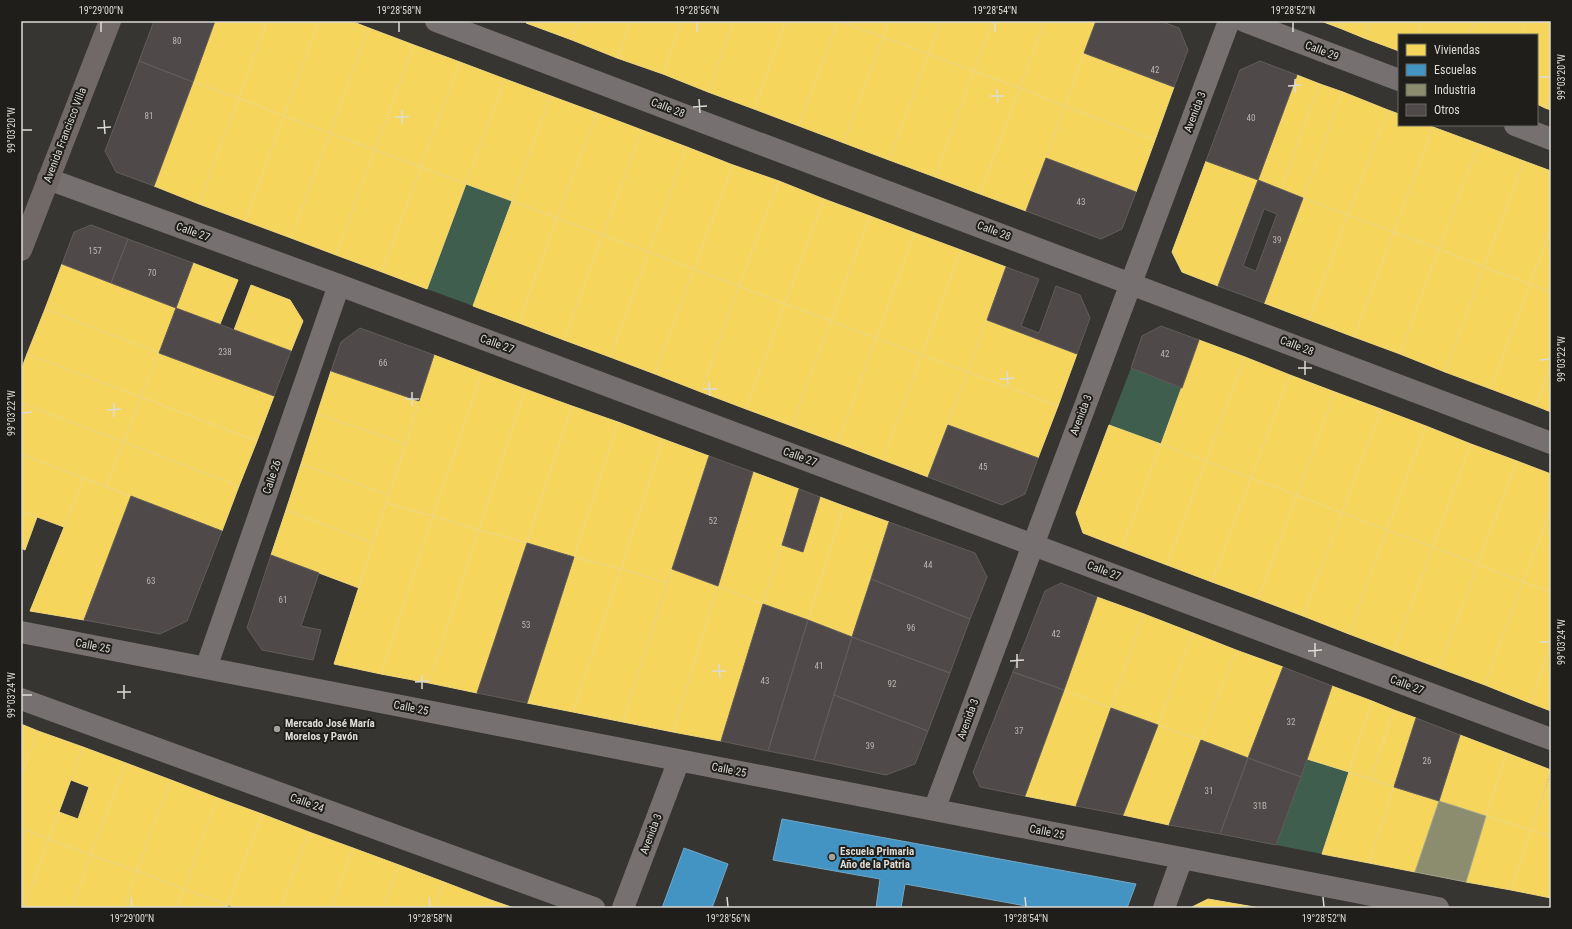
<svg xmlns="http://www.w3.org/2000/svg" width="1572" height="929" font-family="'Roboto Condensed',sans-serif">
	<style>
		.green { fill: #405e4e }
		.homes { fill: #f6d55c; stroke: #eed780 }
		.schools { fill: #4393c3; stroke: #71a9c8 }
		.industry { fill: #8c8c6e; stroke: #a4a48d }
		.building { fill: #504949; stroke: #605d5b; fill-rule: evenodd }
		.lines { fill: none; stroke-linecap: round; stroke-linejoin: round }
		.street { stroke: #777070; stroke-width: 22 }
		.secondary { stroke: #706968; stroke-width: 22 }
		.ticks { fill: none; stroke: #dddbd5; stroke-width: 1.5 }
		.poi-dot { fill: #a3a19c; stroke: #1f1e1a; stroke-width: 1.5 }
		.labels { text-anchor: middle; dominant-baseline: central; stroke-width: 4; stroke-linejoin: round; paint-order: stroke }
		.number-label { font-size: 9px; fill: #bab6b2 }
		.street-label { font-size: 11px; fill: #dddbd5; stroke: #1f1e1a }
		.poi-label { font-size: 11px; font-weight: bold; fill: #dddbd5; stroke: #1f1e1a; text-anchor: start }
		.neatline { fill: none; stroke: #dddbd5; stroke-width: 1.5 }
		.ticks-label { font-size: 10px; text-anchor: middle; fill: #dddbd5 }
	</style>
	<rect width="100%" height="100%" fill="#363531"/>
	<path class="green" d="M 466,184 L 512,201 L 473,306 L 427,289 Z
		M 1131,368 L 1182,388 L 1161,444 L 1109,425 Z
		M 1307,759 L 1349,772 L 1322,854 L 1276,845 Z"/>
	<path class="homes" d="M 215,21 L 267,21 L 239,98 L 193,82 Z
		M 267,21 L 319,21 L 284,116 L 239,98 Z
		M 319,21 L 351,21 L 369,28 L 330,133 L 284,116 Z
		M 527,21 L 579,21 L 572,40 L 526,23 Z
		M 579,21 L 631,21 L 617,58 L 572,40 Z
		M 631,21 L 682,21 L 663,74 L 617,58 Z
		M 682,21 L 734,21 L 708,92 L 663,74 Z
		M 734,21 L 786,21 L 754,109 L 708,92 Z
		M 786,21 L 838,21 L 799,126 L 754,109 Z
		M 838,21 L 883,37 L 844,143 L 799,126 Z
		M 839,21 L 889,21 L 883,37 Z
		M 889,21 L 941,21 L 929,54 L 883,37 Z
		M 941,21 L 993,21 L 974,71 L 929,54 Z
		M 993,21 L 1045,21 L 1020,88 L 974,71 Z
		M 1045,21 L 1096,21 L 1065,106 L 1020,88 Z
		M 1321,21 L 1345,21 L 1342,29 Z
		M 1345,21 L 1371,21 L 1364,38 L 1342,29 Z
		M 1371,21 L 1423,21 L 1417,35 L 1399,35 L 1399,51 L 1364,38 Z
		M 1423,21 L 1475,21 L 1469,35 L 1417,35 Z
		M 1475,21 L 1527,21 L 1521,35 L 1469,35 Z
		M 1527,21 L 1551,21 L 1551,93 L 1545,108 L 1537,104 L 1537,35 L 1521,35 Z
		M 369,28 L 414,45 L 375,150 L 330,133 Z
		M 883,37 L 929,54 L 889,160 L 844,143 Z
		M 414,45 L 460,62 L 421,167 L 375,150 Z
		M 1084,53 L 1174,87 L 1155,140 L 1065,106 Z
		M 929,54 L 974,71 L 935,177 L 889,160 Z
		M 460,62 L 505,79 L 466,184 L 421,167 Z
		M 974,71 L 1020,88 L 980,194 L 935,177 Z
		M 1297,75 L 1320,84 L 1281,189 L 1258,180 Z
		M 505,79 L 551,96 L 512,201 L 466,184 Z
		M 193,82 L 239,98 L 199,204 L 154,186 Z
		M 1320,84 L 1343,92 L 1303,198 L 1281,189 Z
		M 1020,88 L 1065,106 L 1026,211 L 980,194 Z
		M 1343,92 L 1388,110 L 1348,215 L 1303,198 Z
		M 1551,93 L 1551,110 L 1545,108 Z
		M 551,96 L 597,113 L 557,218 L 512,201 Z
		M 239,98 L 284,116 L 245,221 L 199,204 Z
		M 1065,106 L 1155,140 L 1136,192 L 1046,158 Z
		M 1388,110 L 1399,114 L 1399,125 L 1428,125 L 1433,127 L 1394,232 L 1348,215 Z
		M 597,113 L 642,130 L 603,235 L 557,218 Z
		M 284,116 L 330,133 L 291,238 L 245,221 Z
		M 1433,127 L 1479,144 L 1439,249 L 1394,232 Z
		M 642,130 L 687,147 L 649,252 L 603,235 Z
		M 330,133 L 375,150 L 336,255 L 291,238 Z
		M 1479,144 L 1524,161 L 1484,267 L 1439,249 Z
		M 687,147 L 733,165 L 694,269 L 649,252 Z
		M 375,150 L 421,167 L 382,272 L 336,255 Z
		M 1206,161 L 1258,180 L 1218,286 L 1182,272 L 1172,252 Z
		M 1524,161 L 1551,171 L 1551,227 L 1530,284 L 1484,267 Z
		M 733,165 L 779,181 L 739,286 L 694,269 Z
		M 421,167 L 466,184 L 427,289 L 382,272 Z
		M 779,181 L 824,199 L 785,304 L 739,286 Z
		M 1303,198 L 1348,215 L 1309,320 L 1264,303 Z
		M 824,199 L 870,216 L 831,321 L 785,304 Z
		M 512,201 L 557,218 L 519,323 L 473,306 Z
		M 1348,215 L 1394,232 L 1354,337 L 1309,320 Z
		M 870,216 L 915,233 L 876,338 L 831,321 Z
		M 557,218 L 603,235 L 564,340 L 519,323 Z
		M 1551,227 L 1551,292 L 1530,284 Z
		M 1394,232 L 1439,249 L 1400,354 L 1354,337 Z
		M 915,233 L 961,250 L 922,355 L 876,338 Z
		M 603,235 L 649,252 L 610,357 L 564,340 Z
		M 1439,249 L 1484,267 L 1445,372 L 1400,354 Z
		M 961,250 L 1006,267 L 968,372 L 922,355 Z
		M 649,252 L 694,269 L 655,374 L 610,357 Z
		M 193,263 L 238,280 L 220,324 L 176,308 Z
		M 62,264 L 176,308 L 159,353 L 45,309 Z
		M 1484,267 L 1530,284 L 1491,389 L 1445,372 Z
		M 694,269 L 739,286 L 701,392 L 655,374 Z
		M 1530,284 L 1551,292 L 1551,366 L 1536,406 L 1491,389 Z
		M 251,285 L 290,300 L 303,321 L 291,351 L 234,330 Z
		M 739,286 L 785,304 L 746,409 L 701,392 Z
		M 785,304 L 831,321 L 792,426 L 746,409 Z
		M 45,309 L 159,353 L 141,397 L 27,354 Z
		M 987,320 L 1077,354 L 1058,406 L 968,372 Z
		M 831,321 L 876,338 L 838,443 L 792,426 Z
		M 876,338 L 922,355 L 883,460 L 838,443 Z
		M 1199,340 L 1245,357 L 1206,461 L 1161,444 Z
		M 159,353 L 274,396 L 257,441 L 141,397 Z
		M 27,354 L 141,397 L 124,442 L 21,403 L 21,370 Z
		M 434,355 L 482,373 L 433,516 L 386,503 Z
		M 922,355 L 968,372 L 928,477 L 883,460 Z
		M 1245,357 L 1290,375 L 1251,478 L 1206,461 Z
		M 1551,366 L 1551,412 L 1536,406 Z
		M 331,371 L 419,401 L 406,444 L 317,414 Z
		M 968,372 L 1058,406 L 1038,458 L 948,425 Z
		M 482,373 L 525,389 L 479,530 L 433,516 Z
		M 1290,375 L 1335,392 L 1297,495 L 1251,478 Z
		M 525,389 L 572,406 L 527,543 L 479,530 Z
		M 1335,392 L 1381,409 L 1342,513 L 1297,495 Z
		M 141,397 L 257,441 L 239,486 L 124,442 Z
		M 21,403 L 124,442 L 106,487 L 21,454 Z
		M 572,406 L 618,422 L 574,557 L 527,543 Z
		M 1381,409 L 1426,426 L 1387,530 L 1342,513 Z
		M 317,414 L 406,444 L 389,495 L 301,464 Z
		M 618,422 L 663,439 L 621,569 L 574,557 Z
		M 1109,425 L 1161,444 L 1122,548 L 1083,533 L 1076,513 Z
		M 1426,426 L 1471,444 L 1433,547 L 1387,530 Z
		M 663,439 L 709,456 L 667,583 L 621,569 Z
		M 124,442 L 239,486 L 222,531 L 106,487 Z
		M 1161,444 L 1206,461 L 1167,565 L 1122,548 Z
		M 1471,444 L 1517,461 L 1478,564 L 1433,547 Z
		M 21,454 L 84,478 L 64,527 L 21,511 Z
		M 1206,461 L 1251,478 L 1212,582 L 1167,565 Z
		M 1517,461 L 1551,474 L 1551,508 L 1523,582 L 1478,564 Z
		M 301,464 L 389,495 L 373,543 L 286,510 Z
		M 753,472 L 799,489 L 763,604 L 718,586 Z
		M 84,478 L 131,496 L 84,620 L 30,611 Z
		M 1251,478 L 1297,495 L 1258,599 L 1212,582 Z
		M 1297,495 L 1342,513 L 1303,616 L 1258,599 Z
		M 820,497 L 844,506 L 808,620 L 763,604 L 782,545 L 803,552 Z
		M 386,503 L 433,516 L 381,674 L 334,664 Z
		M 844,506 L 889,522 L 852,637 L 808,620 Z
		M 1551,508 L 1551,592 L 1523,582 Z
		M 286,510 L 373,543 L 359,588 L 271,555 Z
		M 21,511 L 37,517 L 25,550 L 21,548 Z
		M 1342,513 L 1387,530 L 1349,634 L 1303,616 Z
		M 433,516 L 479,530 L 429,683 L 381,674 Z
		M 479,530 L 527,543 L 477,693 L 429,683 Z
		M 1387,530 L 1433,547 L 1394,651 L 1349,634 Z
		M 1433,547 L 1478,564 L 1439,668 L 1394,651 Z
		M 574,557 L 621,569 L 573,712 L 527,703 Z
		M 1478,564 L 1523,582 L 1485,685 L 1439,668 Z
		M 621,569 L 667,583 L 623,722 L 573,712 Z
		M 672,569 L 718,586 L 673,732 L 623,722 Z
		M 1523,582 L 1551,592 L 1551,646 L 1530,703 L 1485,685 Z
		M 718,586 L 763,604 L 721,741 L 673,732 Z
		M 1097,597 L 1144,614 L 1111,708 L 1064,690 Z
		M 1144,614 L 1193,633 L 1158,725 L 1111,708 Z
		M 1193,633 L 1236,650 L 1201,740 L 1158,725 Z
		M 1551,646 L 1551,711 L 1530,703 Z
		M 1236,650 L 1283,667 L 1248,758 L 1201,740 Z
		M 1332,686 L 1372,701 L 1349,772 L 1307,759 Z
		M 1064,690 L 1111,708 L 1076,806 L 1025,796 Z
		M 1372,701 L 1394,710 L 1371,779 L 1349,772 Z
		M 1394,710 L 1416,718 L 1394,787 L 1371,779 Z
		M 21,724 L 38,731 L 21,777 Z
		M 1158,725 L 1201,740 L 1169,825 L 1123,815 Z
		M 38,731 L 83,747 L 49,839 L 21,828 L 21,777 Z
		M 1460,735 L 1507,753 L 1486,816 L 1439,801 Z
		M 83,747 L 126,763 L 91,855 L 49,839 L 59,812 L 78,819 L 89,787 L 71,780 Z
		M 1507,753 L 1551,770 L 1531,830 L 1486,816 Z
		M 126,763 L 171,780 L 137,871 L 91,855 Z
		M 1349,772 L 1394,787 L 1369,863 L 1322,854 Z
		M 1551,773 L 1551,836 L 1531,830 Z
		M 171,780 L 218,798 L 184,889 L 137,871 Z
		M 1394,787 L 1439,801 L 1415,872 L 1369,863 Z
		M 218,798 L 262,814 L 228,905 L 184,889 Z
		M 262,814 L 309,832 L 281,908 L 236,908 L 228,905 Z
		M 1486,816 L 1531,830 L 1511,890 L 1466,882 Z
		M 21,828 L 49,839 L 24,908 L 21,908 Z
		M 1531,830 L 1551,836 L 1551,898 L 1511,890 Z
		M 309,832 L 353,848 L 331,908 L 281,908 Z
		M 49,839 L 91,855 L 72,908 L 24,908 Z
		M 353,848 L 399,865 L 383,908 L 331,908 Z
		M 91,855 L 137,871 L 123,908 L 72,908 Z
		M 399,865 L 444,882 L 435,908 L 383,908 Z
		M 137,871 L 184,889 L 177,908 L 123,908 Z
		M 444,882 L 491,900 L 488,908 L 435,908 Z
		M 184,889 L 228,905 L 227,908 L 177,908 Z
		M 1208,899 L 1260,908 L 1190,908 Z
		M 491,900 L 514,908 L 488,908 Z"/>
	<path class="schools" d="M 782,819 L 1136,884 L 1127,908 L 1037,908 L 905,884 L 901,908 L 876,908 L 880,879 L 773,860 Z
		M 684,848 L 728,864 L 712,908 L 662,908 Z"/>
	<path class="industry" d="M 1439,801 L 1486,816 L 1466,882 L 1415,872 Z"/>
	<path class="building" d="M 154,21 L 215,21 L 193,82 L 139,61 Z
		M 1096,21 L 1160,21 L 1179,28 L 1188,50 L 1174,87 L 1084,53 Z
		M 139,61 L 193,82 L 154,186 L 116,172 L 105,151 Z
		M 1260,61 L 1297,75 L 1258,180 L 1206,161 L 1240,70 Z
		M 1046,158 L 1136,192 L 1122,229 L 1101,239 L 1026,211 Z
		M 1258,180 L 1303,198 L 1264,303 L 1218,286 ZM 1264,209 L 1277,214 L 1256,271 L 1243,266 Z
		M 91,225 L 128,239 L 111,283 L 62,264 L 74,232 Z
		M 128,239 L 193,263 L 176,308 L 111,283 Z
		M 1006,267 L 1039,279 L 1021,326 L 1039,333 L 1056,286 L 1080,295 L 1090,318 L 1077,354 L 987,320 Z
		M 176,308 L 291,351 L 274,396 L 159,353 Z
		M 1161,326 L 1199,340 L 1182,388 L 1131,368 L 1142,336 Z
		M 360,328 L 434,355 L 419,401 L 331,371 L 341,342 Z
		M 948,425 L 1038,458 L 1025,494 L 1002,505 L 928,477 Z
		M 709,456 L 753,472 L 718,586 L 672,569 Z
		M 799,489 L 820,497 L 803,552 L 782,545 Z
		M 131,496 L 222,531 L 187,621 L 160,634 L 84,620 Z
		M 889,522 L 975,553 L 987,577 L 970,619 L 871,579 Z
		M 527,543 L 574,557 L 527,703 L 477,693 Z
		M 271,555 L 319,573 L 301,626 L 321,630 L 313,660 L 262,650 L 247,628 Z
		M 871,579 L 970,619 L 950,673 L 852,637 Z
		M 1061,583 L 1097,597 L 1064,690 L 1013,672 L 1045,591 Z
		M 763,604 L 808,620 L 768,751 L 721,741 Z
		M 808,620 L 852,637 L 814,760 L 768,751 Z
		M 852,637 L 950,673 L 928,731 L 834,695 Z
		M 1283,667 L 1332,686 L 1301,777 L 1248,758 Z
		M 1013,672 L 1064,690 L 1025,796 L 980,787 L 973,772 Z
		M 834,695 L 928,731 L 915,764 L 886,775 L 814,760 Z
		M 1111,708 L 1158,725 L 1123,815 L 1076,806 Z
		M 1416,718 L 1460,735 L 1439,801 L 1394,787 Z
		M 1201,740 L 1248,758 L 1220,834 L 1169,825 Z
		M 1248,758 L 1301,777 L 1276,845 L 1220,834 Z"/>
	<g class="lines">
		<path class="street" d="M 436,21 L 1551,443
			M 1244,21 L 1399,80
			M 1515,125 L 1551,139
			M 48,179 L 339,285 L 1551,739
			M 21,632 L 1438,908
			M 206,668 L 339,285
			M 21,699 L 594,908
			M 934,810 L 1229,21
			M 623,908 L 679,760
			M 1164,908 L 1182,858"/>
		<path class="secondary" d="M 21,250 L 110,21"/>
	</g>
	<path class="ticks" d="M 101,22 L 101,32M 399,22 L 399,32M 697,22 L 697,32M 995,22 L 995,32M 1293,22 L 1293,32M 1540,77 L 1550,77M 1295,79 L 1295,93M 1288,86 L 1302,85M 997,89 L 998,103M 990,96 L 1004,96M 699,99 L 700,113M 693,107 L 707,106M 402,110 L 402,124M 395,117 L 409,117M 104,120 L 105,134M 97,128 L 111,127M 22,130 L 32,130M 1540,360 L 1550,359M 1305,361 L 1305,375M 1298,368 L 1312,368M 1007,371 L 1008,385M 1000,379 L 1014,378M 709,382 L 710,396M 703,389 L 717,389M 412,392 L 412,406M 405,399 L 419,399M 114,403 L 114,417M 107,410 L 121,409M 22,413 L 32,412M 1540,642 L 1550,642M 1315,643 L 1315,657M 1308,651 L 1322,650M 1017,654 L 1017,668M 1010,661 L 1024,660M 719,664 L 720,678M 712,671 L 726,671M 422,675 L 422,689M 415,682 L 429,681M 124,685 L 124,699M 117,692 L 131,692M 22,695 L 32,695M 131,897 L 132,907M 429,897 L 430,907M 727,897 L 728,907M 1025,897 L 1026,907M 1323,897 L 1324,907"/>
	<g class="poi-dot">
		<circle cx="277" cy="729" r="4"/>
		<circle cx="832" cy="857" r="4"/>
	</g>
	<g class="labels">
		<g class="number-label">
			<text x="177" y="41">80</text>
			<text x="1155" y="70">42</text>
			<text x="149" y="116">81</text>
			<text x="1251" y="118">40</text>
			<text x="1081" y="202">43</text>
			<text x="1277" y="240">39</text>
			<text x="95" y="251">157</text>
			<text x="152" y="273">70</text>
			<text x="225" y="352">238</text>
			<text x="1165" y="354">42</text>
			<text x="383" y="363">66</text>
			<text x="983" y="467">45</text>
			<text x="713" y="521">52</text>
			<text x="928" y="565">44</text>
			<text x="151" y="581">63</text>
			<text x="283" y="600">61</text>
			<text x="526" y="625">53</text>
			<text x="911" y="628">96</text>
			<text x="1056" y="634">42</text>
			<text x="819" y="666">41</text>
			<text x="765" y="681">43</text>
			<text x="892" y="684">92</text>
			<text x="1291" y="722">32</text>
			<text x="1019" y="731">37</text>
			<text x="870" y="746">39</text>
			<text x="1427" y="761">26</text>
			<text x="1209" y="791">31</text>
			<text x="1260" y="806">31B</text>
		</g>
		<g class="street-label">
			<text transform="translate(1322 51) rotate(21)">Calle 29</text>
			<text transform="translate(668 108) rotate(21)">Calle 28</text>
			<text transform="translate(1195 112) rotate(-69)">Avenida 3</text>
			<text transform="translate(65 135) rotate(-69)">Avenida Francisco Villa</text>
			<text transform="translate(994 231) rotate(21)">Calle 28</text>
			<text transform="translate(193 232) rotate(20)">Calle 27</text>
			<text transform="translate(497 344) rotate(20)">Calle 27</text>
			<text transform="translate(1297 346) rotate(21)">Calle 28</text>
			<text transform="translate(1081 415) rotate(-69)">Avenida 3</text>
			<text transform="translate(800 457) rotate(20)">Calle 27</text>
			<text transform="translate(272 477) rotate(-71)">Calle 26</text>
			<text transform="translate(1104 571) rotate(21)">Calle 27</text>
			<text transform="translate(93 646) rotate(11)">Calle 25</text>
			<text transform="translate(1407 685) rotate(21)">Calle 27</text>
			<text transform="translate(411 708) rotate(11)">Calle 25</text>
			<text transform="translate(968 719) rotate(-70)">Avenida 3</text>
			<text transform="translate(729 770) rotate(11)">Calle 25</text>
			<text transform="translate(307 803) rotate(20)">Calle 24</text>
			<text transform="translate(1047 832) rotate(11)">Calle 25</text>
			<text transform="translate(651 834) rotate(-69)">Avenida 3</text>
		</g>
		<g class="poi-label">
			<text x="285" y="723">Mercado José María<tspan x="285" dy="13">Morelos y Pavón</tspan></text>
			<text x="840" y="851">Escuela Primaria<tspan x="840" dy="13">Año de la Patria</tspan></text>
		</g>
	</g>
	<rect width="1572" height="929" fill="none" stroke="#1f1e1a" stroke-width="44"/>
	<rect x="1398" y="34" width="140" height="92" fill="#1f1e1a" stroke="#6b6a65"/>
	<rect x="1406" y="44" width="20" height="12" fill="#f6d55c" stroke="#6b6a65"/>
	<text x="1434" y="54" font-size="12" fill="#dddbd5">Viviendas</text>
	<rect x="1406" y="64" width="20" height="12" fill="#4393c3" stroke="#6b6a65"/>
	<text x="1434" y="74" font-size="12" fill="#dddbd5">Escuelas</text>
	<rect x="1406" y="84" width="20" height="12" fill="#8c8c6e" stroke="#6b6a65"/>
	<text x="1434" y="94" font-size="12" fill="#dddbd5">Industria</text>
	<rect x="1406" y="104" width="20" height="12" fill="#504949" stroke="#6b6a65"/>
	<text x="1434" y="114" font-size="12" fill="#dddbd5">Otros</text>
	<rect x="22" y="22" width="1528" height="885" class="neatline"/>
	<g class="ticks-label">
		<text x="101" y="14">19°29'00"N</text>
		<text x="399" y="14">19°28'58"N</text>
		<text x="697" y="14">19°28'56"N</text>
		<text x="995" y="14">19°28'54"N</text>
		<text x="1293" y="14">19°28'52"N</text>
		<text transform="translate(1561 77) rotate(-90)" y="4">99°03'20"W</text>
		<text transform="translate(11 130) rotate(-90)" y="4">99°03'20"W</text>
		<text transform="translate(1561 359) rotate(-90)" y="4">99°03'22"W</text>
		<text transform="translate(11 413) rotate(-90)" y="4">99°03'22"W</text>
		<text transform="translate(1561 642) rotate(-90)" y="4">99°03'24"W</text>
		<text transform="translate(11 695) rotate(-90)" y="4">99°03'24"W</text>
		<text x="132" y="922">19°29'00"N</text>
		<text x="430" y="922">19°28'58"N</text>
		<text x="728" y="922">19°28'56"N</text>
		<text x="1026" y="922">19°28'54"N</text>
		<text x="1324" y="922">19°28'52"N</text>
	</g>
</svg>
